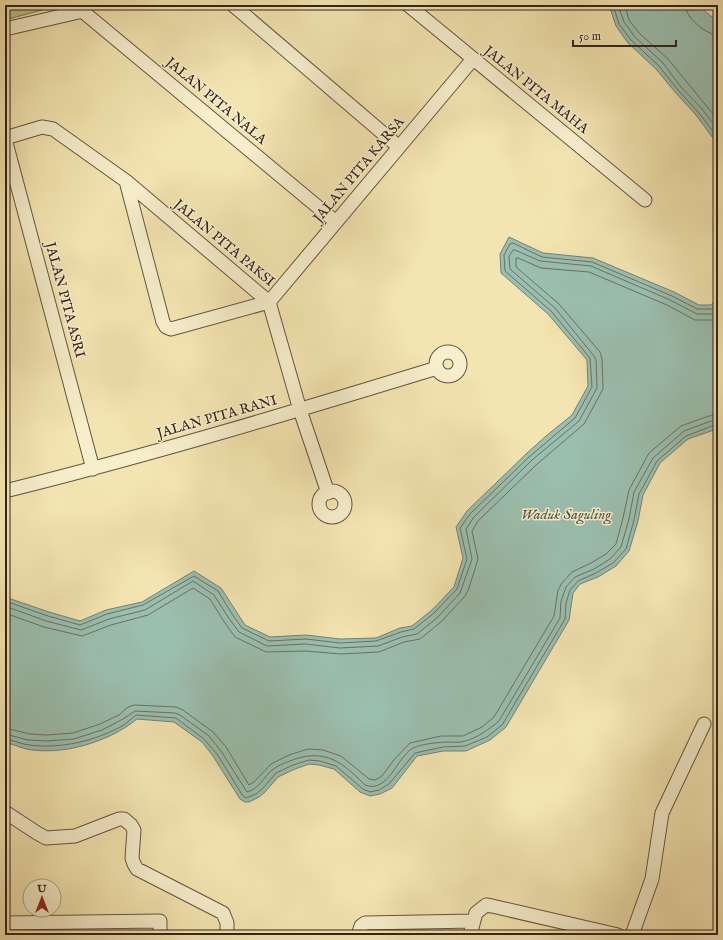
<svg xmlns="http://www.w3.org/2000/svg" width="723" height="940" font-family="'IM FELL English',serif">
	<style>
		.green { fill: #bdc48a; stroke: #787452 }
		.water { fill: #9bbfaf; stroke: #728174 }
		.lines { fill: none; stroke-linecap: round; stroke-linejoin: round }
		.shore { stroke: #687165; stroke-width: 1 }
		.street-casing { stroke: #645440; stroke-width: 15 }
		.street { stroke: #f7eecc; stroke-width: 13 }
		.labels { text-anchor: middle; dominant-baseline: central; stroke-width: 3; stroke-linejoin: round; paint-order: stroke }
		.street-label { font-size: 14px; fill: #34231b; stroke: #f7eecc }
		.water-label { font-size: 15px; font-style: italic; fill: #535247; stroke: #f7eecc }
	</style>
	<rect width="100%" height="100%" fill="#f3e5b1"/>
	<filter id="stains"><feTurbulence type="fractalNoise" baseFrequency=".005" numOctaves="4"/><feColorMatrix values="0 0 0 0 .2 0 0 0 0 .09 0 0 0 0 .02 0 0 0 .5 -.17"/></filter>
	<radialGradient id="worn" r=".72"><stop offset=".6" stop-color="#630" stop-opacity="0"/><stop offset="1" stop-color="#630" stop-opacity=".3"/></radialGradient>
	<path class="green" d="M 5,5 L 60,5 L 5,20 Z"/>
	<path class="water" d="M 609,5 L 698,5 L 718,22 L 718,145 L 696,115 L 675,92 L 656,69 L 628,43 L 616,26 Z
		M 509,237 L 543,253 L 593,258 L 674,292 L 699,305 L 711,305 L 718,299 L 718,430 L 714,430 L 688,439 L 660,463 L 643,495 L 638,521 L 629,551 L 616,566 L 598,577 L 580,584 L 573,593 L 569,620 L 506,727 L 490,740 L 466,751 L 443,751 L 417,756 L 392,788 L 380,794 L 370,796 L 360,792 L 334,769 L 319,765 L 309,764 L 295,769 L 278,777 L 265,792 L 259,797 L 249,802 L 245,802 L 240,799 L 213,756 L 202,742 L 174,722 L 137,719 C 109,742 62,756 26,749 C 19,747 12,744 5,742 L 5,597 L 49,612 L 80,621 L 106,610 L 142,602 L 194,571 L 221,588 L 245,625 L 270,637 L 306,635 L 340,639 L 376,638 L 400,628 L 412,626 L 432,610 L 454,587 L 463,558 L 456,527 L 467,511 L 526,454 L 546,436 L 572,415 L 588,386 L 587,360 L 548,314 L 501,273 L 500,254 Z"/>
	<g class="lines">
		<path class="shore" d="M 613,5 L 619,24 L 631,40 L 659,66 L 678,90 L 699,113 L 718,138
			M 618,5 L 624,22 L 635,37 L 663,63 L 681,87 L 703,110 L 718,130
			M 625,5 L 629,20 L 639,33 L 668,59 L 718,120
			M 685,5 C 685,17 706,35 718,35
			M 5,601 L 48,616 L 80,625 L 107,614 L 143,605 L 194,576 L 218,591 L 232,614 L 242,628 L 269,641 L 306,639 L 340,643 L 376,641 L 401,632 L 414,629 L 434,613 L 457,589 L 467,559 L 460,528 L 470,514 L 529,457 L 575,418 L 592,387 L 590,358 L 551,311 L 505,271 L 504,255 L 510,244 L 513,243 L 542,257 L 592,262 L 672,296 L 697,309 L 712,309 L 718,304
			M 5,606 L 46,621 L 81,630 L 109,619 L 145,610 L 193,581 L 214,595 L 228,617 L 239,632 L 267,646 L 305,644 L 340,648 L 378,646 L 402,637 L 417,634 L 438,617 L 460,593 L 472,559 L 466,529 L 474,517 L 532,460 L 579,421 L 597,388 L 596,360 L 594,356 L 555,308 L 510,269 L 509,256 L 513,250 L 515,250 L 540,261 L 591,266 L 670,300 L 697,314 L 712,314 L 718,311
			M 5,613 L 44,627 L 82,636 L 111,625 L 148,615 L 193,588 L 210,599 L 223,620 L 235,637 L 266,652 L 305,651 L 341,654 L 379,652 L 404,642 L 420,639 L 442,621 L 465,596 L 468,591 L 478,559 L 472,531 L 478,521 L 536,465 L 584,424 L 603,389 L 602,359 L 600,352 L 559,304 L 516,267 L 516,258 L 518,258 L 541,268 L 589,272 L 667,305 L 695,320 L 712,320 L 718,319
			M 5,728 L 30,734 L 47,735 L 73,733 L 100,724 L 119,715 L 128,707 L 134,705 L 176,707 L 183,710 L 213,732 L 226,747 L 249,785 L 255,781 L 271,764 L 289,755 L 308,749 L 323,750 L 341,756 L 369,779 L 375,780 L 382,776 L 393,761 L 410,743 L 441,736 L 463,736 L 482,727 L 494,717 L 554,616 L 558,590 L 562,583 L 572,572 L 591,563 L 606,554 L 616,544 L 623,518 L 629,490 L 649,453 L 681,426 L 709,416 L 718,415
			M 5,734 L 28,740 L 47,741 L 74,739 L 102,730 L 123,719 L 135,711 L 175,713 L 180,715 L 209,736 L 221,751 L 247,792 C 259,789 263,778 272,770 C 278,765 288,762 295,759 C 327,749 343,763 365,785 C 388,794 397,757 413,748 C 421,744 440,742 449,742 C 454,742 460,743 465,741 C 477,738 488,730 499,721 L 560,618 L 561,601 L 566,587 L 575,577 L 594,569 L 610,559 L 621,547 L 629,519 L 634,492 L 653,458 L 684,431 L 711,421 L 718,421
			M 5,739 C 13,740 21,744 29,745 C 62,749 95,741 124,725 C 128,722 132,718 136,715 L 176,718 L 204,739 L 217,754 L 243,796 L 246,798 L 256,794 L 262,789 L 276,773 L 293,765 L 309,760 L 320,761 L 336,766 L 363,789 L 370,792 L 379,790 L 389,784 L 415,753 L 443,747 L 465,746 L 487,737 L 502,725 L 565,619 L 566,603 L 570,590 L 578,581 L 596,573 L 613,563 L 626,549 L 634,520 L 639,494 L 657,461 L 686,436 L 712,426 L 718,426"/>
		<defs>
			<path id="street" d="M 75,5 L 336,222
				M 233,5 L 399,147
				M 408,5 L 645,200
				M 5,29 L 83,11 L 86,6
				M 5,138 L 42,127 L 53,129 L 126,181 L 269,302
				M 5,139 L 93,469
				M 126,181 L 163,322 L 166,327 L 171,329 L 269,302
				M 269,302 L 473,59
				M 269,302 L 300,410 L 328,493
				M436 364a12 12 0 1 1 24 0a12 12 0 1 1-24 0Z
				M 5,491 C 150,455 293,412 437,368
				M319 504a13 13 0 1 1 26 0a13 13 0 1 1-26 0Z
				M 5,812 L 37,833 L 46,838 L 75,836 L 119,819 L 124,819 L 131,825 L 134,830 L 132,858 L 134,864 L 137,869 L 223,913 L 227,923 L 227,935
				M 5,923 L 160,921 L 160,935
				M 358,935 L 361,926 L 365,923 L 474,921
				M 470,935 L 476,913 L 486,905 L 492,906 L 618,935
				M 632,935 L 652,879 L 662,813 L 704,724"/>
		</defs>
		<use href="#street" class="street-casing"/>
		<use href="#street" class="street"/>
	</g>
	<g class="labels">
		<g class="street-label">
			<text transform="translate(536 90) rotate(39)">JALAN PITA MAHA</text>
			<text transform="translate(216 101) rotate(40)">JALAN PITA NALA</text>
			<text transform="translate(359 170) rotate(-50)">JALAN PITA KARSA</text>
			<text transform="translate(224 243) rotate(40)">JALAN PITA PAKSI</text>
			<text transform="translate(65 300) rotate(75)">JALAN PITA ASRI</text>
			<text transform="translate(217 417) rotate(-16)">JALAN PITA RANI</text>
		</g>
		<g class="water-label">
			<text x="566" y="514">Waduk Saguling</text>
		</g>
	</g>
	<rect width="723" height="940" fill="none" stroke="#f3e5b1" stroke-width="20"/>
	<rect x="6" y="6" width="711" height="928" fill="none" stroke="#34231b" stroke-width="2"/>
	<rect x="10" y="10" width="703" height="920" fill="none" stroke="#34231b"/>
	<g transform="translate(42 898)"><circle r="19" fill="#f7eecc" stroke="#a99d85"/>
	<path d="M0-3L7 15L0 10L-7 15Z" fill="#8f2418"/>
	<text y="-6" font-size="11" font-weight="bold" text-anchor="middle" fill="#34231b">U</text>
	</g>
	<path d="M573 40v6h103v-6" fill="none" stroke="#34231b" stroke-width="2"/>
	<text x="579" y="40" font-size="12" fill="#34231b" stroke="#f7eecc" stroke-width="3" paint-order="stroke">50 m</text>
	<rect width="100%" height="100%" filter="url(#stains)"/>
	<rect width="100%" height="100%" fill="url(#worn)"/>
</svg>
